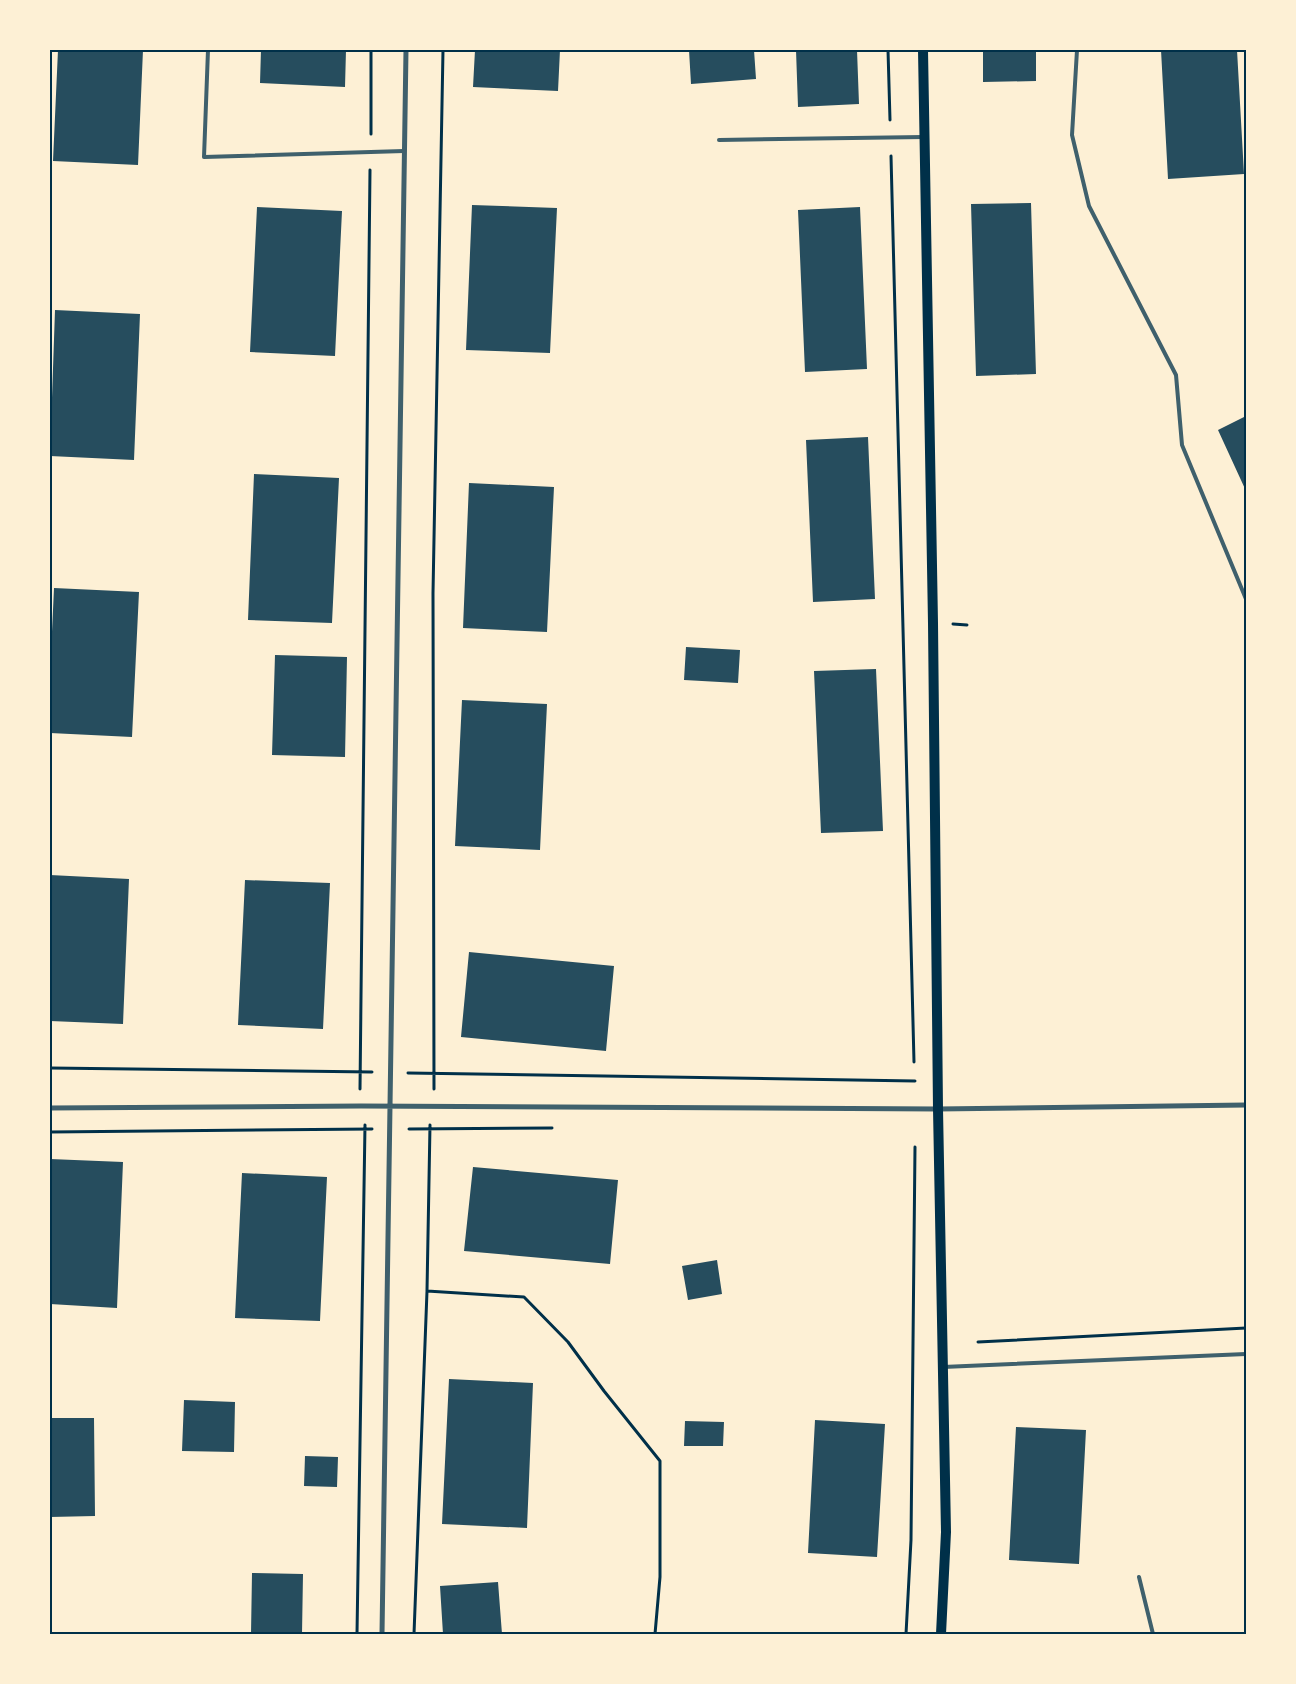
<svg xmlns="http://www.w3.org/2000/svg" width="1296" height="1684" font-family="Mulish,sans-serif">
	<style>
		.building { fill: #264d5e }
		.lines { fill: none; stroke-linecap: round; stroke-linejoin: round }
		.path { stroke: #003049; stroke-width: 3 }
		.service { stroke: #3f606c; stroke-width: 4 }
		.minor { stroke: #3f606c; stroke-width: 5 }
		.secondary { stroke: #003049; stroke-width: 10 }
		.neatline { fill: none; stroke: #003049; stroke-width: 2 }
	</style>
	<rect width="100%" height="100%" fill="#fdf0d5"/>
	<path class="building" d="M 58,50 L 143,50 L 138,165 L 53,161 Z
		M 261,50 L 346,50 L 345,87 L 260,83 Z
		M 475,50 L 560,50 L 558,91 L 473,87 Z
		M 689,50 L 754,50 L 756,79 L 691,84 Z
		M 796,50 L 857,50 L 859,104 L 798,107 Z
		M 983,50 L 1036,50 L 1036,81 L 983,82 Z
		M 1161,50 L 1237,50 L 1244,174 L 1168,179 Z
		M 1031,203 L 1036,374 L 976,376 L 971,204 Z
		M 472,205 L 557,208 L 550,353 L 466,350 Z
		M 257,207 L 342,211 L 335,356 L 250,352 Z
		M 860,207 L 867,369 L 805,372 L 798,210 Z
		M 55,310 L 140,314 L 134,460 L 50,456 Z
		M 1246,416 L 1246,491 L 1218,430 Z
		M 868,437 L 875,599 L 813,602 L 806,440 Z
		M 254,474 L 339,478 L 332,623 L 248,620 Z
		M 469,483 L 554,487 L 547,632 L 463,628 Z
		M 54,588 L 139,592 L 132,737 L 50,733 L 50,675 Z
		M 686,647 L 740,650 L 738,683 L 684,680 Z
		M 275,655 L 347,657 L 345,757 L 272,755 Z
		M 876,669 L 883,831 L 821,833 L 814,671 Z
		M 462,700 L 547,704 L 540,850 L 455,846 Z
		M 50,875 L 129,879 L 123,1024 L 50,1021 Z
		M 245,880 L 330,883 L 323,1029 L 238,1025 Z
		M 469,952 L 614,966 L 606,1051 L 461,1037 Z
		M 50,1159 L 123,1162 L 117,1308 L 50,1304 Z
		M 473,1167 L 618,1180 L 610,1264 L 464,1251 Z
		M 242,1173 L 327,1177 L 320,1321 L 235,1318 Z
		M 717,1260 L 722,1294 L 688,1300 L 682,1266 Z
		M 449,1379 L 533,1383 L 527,1528 L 442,1524 Z
		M 184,1400 L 235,1402 L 234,1452 L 182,1451 Z
		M 50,1418 L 94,1418 L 95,1516 L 50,1517 Z
		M 815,1420 L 885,1424 L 877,1557 L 808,1553 Z
		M 685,1421 L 724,1422 L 723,1446 L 684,1446 Z
		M 1016,1427 L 1086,1430 L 1079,1564 L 1009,1560 Z
		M 305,1456 L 338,1457 L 337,1487 L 304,1486 Z
		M 252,1573 L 303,1574 L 302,1634 L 251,1634 Z
		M 498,1582 L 502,1634 L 443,1634 L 440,1586 Z"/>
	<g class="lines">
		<path class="path" d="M 888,50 L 890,120
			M 371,134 L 371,50
			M 891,156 L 914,1062
			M 953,624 L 967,625
			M 50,1068 L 372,1072
			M 408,1073 L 915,1081
			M 360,1089 L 370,170
			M 434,1089 L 433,593 L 443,50
			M 409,1129 L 552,1128
			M 50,1132 L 372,1129
			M 427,1291 L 524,1297 L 568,1342 L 604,1391 L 660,1461 L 660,1577 L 655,1634
			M 978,1342 L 1246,1328
			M 357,1634 L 365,1125
			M 414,1634 L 427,1291 L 430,1125
			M 906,1634 L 911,1540 L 915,1147"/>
		<path class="service" d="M 208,50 L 204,157 L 404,151
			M 1077,50 L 1072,135 L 1089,206 L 1176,375 L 1182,445 L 1246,599
			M 719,140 L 924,137
			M 943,1367 L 1246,1354
			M 1139,1577 L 1153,1634"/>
		<path class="minor" d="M 50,1108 L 361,1106 L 938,1109 L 1246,1105
			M 382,1634 L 406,50"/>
		<path class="secondary" d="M 923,50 L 933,623 L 938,1109 L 946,1532 L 941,1634"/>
	</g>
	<rect width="1296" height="1684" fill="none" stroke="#fdf0d5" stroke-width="102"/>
	<rect x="51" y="51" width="1194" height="1582" class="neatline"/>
</svg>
